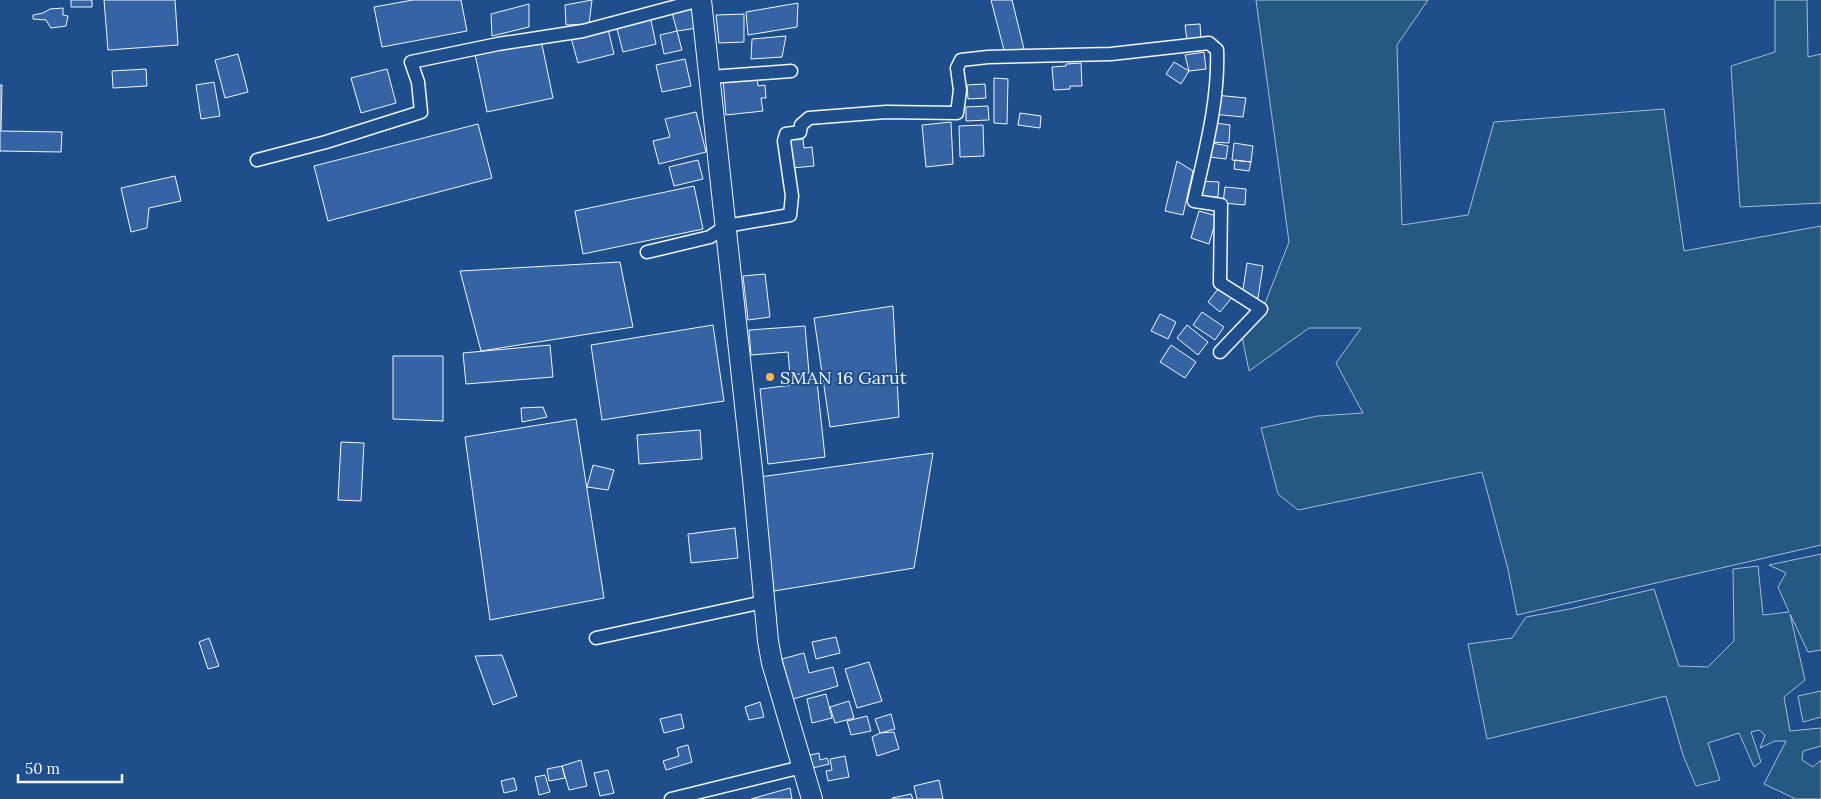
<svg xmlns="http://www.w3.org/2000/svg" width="1821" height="799" font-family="Lora,serif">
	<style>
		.green { fill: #245a82; stroke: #a8bbd7 }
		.building { fill: #3563a3; stroke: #f2f6ff }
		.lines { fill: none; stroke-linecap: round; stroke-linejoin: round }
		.street-casing { stroke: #f2f6ff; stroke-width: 15 }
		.primary-casing { stroke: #f2f6ff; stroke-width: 22 }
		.street { stroke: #1f4e8c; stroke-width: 12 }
		.primary { stroke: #1f4e8c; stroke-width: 20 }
		.poi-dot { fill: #ffb74d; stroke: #1f4e8c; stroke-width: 2 }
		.labels { text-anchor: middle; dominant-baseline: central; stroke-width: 4; stroke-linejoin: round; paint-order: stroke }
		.poi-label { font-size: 18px; fill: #f2f6ff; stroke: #1f4e8c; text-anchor: start }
	</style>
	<rect width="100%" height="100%" fill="#1f4e8c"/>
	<path class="green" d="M 1256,0 L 1428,0 L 1397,45 L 1402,225 L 1468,215 L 1494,122 L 1664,109 L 1684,251 L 1821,226 L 1821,545 L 1517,615 L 1508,569 L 1482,472 L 1298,510 L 1278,494 L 1261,428 L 1318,416 L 1363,413 L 1336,363 L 1361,328 L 1309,328 L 1249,371 L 1242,336 L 1264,306 L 1289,242 Z
		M 1775,0 L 1807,0 L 1808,57 L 1821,54 L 1821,203 L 1740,207 L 1731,66 L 1775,52 Z
		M 1821,554 L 1821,650 L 1808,652 L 1790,614 L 1805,680 L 1784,697 L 1790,731 L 1821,728 L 1821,746 L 1803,751 L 1802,760 L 1813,767 L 1821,760 L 1821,799 L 1796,799 L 1764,784 L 1786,741 L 1775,741 L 1760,748 L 1765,735 L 1759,730 L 1751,732 L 1761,762 L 1754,767 L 1739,733 L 1708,743 L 1720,780 L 1696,786 L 1683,755 L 1666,696 L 1487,739 L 1468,644 L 1512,638 L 1526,617 L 1570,609 L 1654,589 L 1679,666 L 1708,667 L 1734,641 L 1733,569 L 1758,566 L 1763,615 L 1789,612 L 1778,587 L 1786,573 L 1769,565 Z
		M 1821,691 L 1821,717 L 1803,722 L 1798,696 Z"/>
	<path class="building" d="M 71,0 L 92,0 L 92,7 L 71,7 Z
		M 104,0 L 175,0 L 178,45 L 108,50 Z
		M 413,0 L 461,0 L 467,31 L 382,47 L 374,7 Z
		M 592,0 L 589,24 L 566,25 L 565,5 Z
		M 991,0 L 1012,0 L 1024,49 L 1005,54 Z
		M 798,3 L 797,27 L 748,35 L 746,12 Z
		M 529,4 L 529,27 L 492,36 L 491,14 Z
		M 691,4 L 697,28 L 677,31 L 671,9 Z
		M 63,8 L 63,15 L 68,16 L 66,26 L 51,28 L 46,20 L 33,19 L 33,15 L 43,13 L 50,9 Z
		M 744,14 L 744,42 L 719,43 L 716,15 Z
		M 650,16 L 656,44 L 623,52 L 616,25 Z
		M 1200,24 L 1201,39 L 1187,40 L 1185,25 Z
		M 608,29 L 614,54 L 578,63 L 571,38 Z
		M 677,31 L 682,50 L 664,54 L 660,35 Z
		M 786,36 L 782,57 L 751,59 L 752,39 Z
		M 541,40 L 553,98 L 487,112 L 475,54 Z
		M 1204,52 L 1206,69 L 1189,71 L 1185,55 Z
		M 238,54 L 248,92 L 225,98 L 215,60 Z
		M 685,59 L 691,86 L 662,92 L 656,65 Z
		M 1174,62 L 1189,71 L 1181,84 L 1166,74 Z
		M 1081,63 L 1082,86 L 1070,86 L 1070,89 L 1054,90 L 1052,67 L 1066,66 L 1066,64 Z
		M 146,69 L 147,86 L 113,88 L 112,71 Z
		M 387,69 L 396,103 L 361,113 L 351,78 Z
		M 757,76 L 758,86 L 765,85 L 766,98 L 761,98 L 763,111 L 726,115 L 723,79 Z
		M 994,78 L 1008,79 L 1007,124 L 994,123 Z
		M 214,82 L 220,116 L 201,119 L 196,85 Z
		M 985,84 L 986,98 L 968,99 L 967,85 Z
		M 0,85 L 2,85 L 1,131 L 62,132 L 61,152 L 0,151 Z
		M 1215,95 L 1246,98 L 1243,117 L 1213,114 Z
		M 988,106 L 989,120 L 966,121 L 966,107 Z
		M 696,112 L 706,152 L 659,164 L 653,141 L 670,137 L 665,119 Z
		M 1020,113 L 1041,116 L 1040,128 L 1018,125 Z
		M 951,122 L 953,164 L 926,167 L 922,125 Z
		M 1215,123 L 1230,125 L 1229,143 L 1213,142 Z
		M 478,124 L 492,178 L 328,221 L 314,166 Z
		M 983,125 L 984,156 L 960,157 L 959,126 Z
		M 796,136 L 796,140 L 803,139 L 804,148 L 812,147 L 814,166 L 792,168 L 789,137 Z
		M 1212,143 L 1228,146 L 1226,159 L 1210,157 Z
		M 1234,143 L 1253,146 L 1251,162 L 1232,160 Z
		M 698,160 L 703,179 L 674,186 L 669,167 Z
		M 1235,160 L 1251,162 L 1249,171 L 1234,169 Z
		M 1177,161 L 1193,171 L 1183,215 L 1165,211 Z
		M 175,176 L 181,201 L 149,208 L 147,228 L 131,232 L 121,188 Z
		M 1199,181 L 1219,182 L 1218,197 L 1199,196 Z
		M 694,186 L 703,229 L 583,254 L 575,211 Z
		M 1225,187 L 1246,189 L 1245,205 L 1223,203 Z
		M 1199,211 L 1217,216 L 1209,244 L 1191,238 Z
		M 620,262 L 633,327 L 481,351 L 460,271 Z
		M 1247,263 L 1263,266 L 1258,298 L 1242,296 Z
		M 765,274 L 770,317 L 748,320 L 743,276 Z
		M 1221,285 L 1234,295 L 1220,312 L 1208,302 Z
		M 893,306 L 899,417 L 830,427 L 814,318 Z
		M 1202,312 L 1224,327 L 1215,340 L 1193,325 Z
		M 1160,314 L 1176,322 L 1168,339 L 1151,331 Z
		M 713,325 L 724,401 L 602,420 L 591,345 Z
		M 1187,325 L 1208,342 L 1198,355 L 1177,338 Z
		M 805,326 L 809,373 L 790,375 L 788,352 L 751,355 L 749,330 Z
		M 550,345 L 553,377 L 466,384 L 463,353 Z
		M 1171,345 L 1196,362 L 1185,378 L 1160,362 Z
		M 393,356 L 443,356 L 443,421 L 393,419 Z
		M 817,382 L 825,457 L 768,464 L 760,389 Z
		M 543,407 L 547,417 L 522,422 L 521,408 Z
		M 576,419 L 604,598 L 490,620 L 465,437 Z
		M 700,430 L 702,459 L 639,464 L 637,435 Z
		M 341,442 L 364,443 L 361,501 L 338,500 Z
		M 933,453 L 914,568 L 774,591 L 760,477 Z
		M 593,465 L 614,470 L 608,490 L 587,487 Z
		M 735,528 L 738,558 L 691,563 L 688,534 Z
		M 836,637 L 840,653 L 816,659 L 812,642 Z
		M 209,638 L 219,666 L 208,669 L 199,642 Z
		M 804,653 L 809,673 L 833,667 L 838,686 L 793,699 L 782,659 Z
		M 502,655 L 517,696 L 493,705 L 475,656 Z
		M 869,662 L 882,701 L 857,708 L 845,669 Z
		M 826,694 L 832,718 L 812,723 L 807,699 Z
		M 849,701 L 854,718 L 835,723 L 830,707 Z
		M 760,702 L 764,717 L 749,720 L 745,707 Z
		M 681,714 L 684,728 L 664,733 L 660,719 Z
		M 891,714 L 895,729 L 880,733 L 875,719 Z
		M 867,716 L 871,731 L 851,735 L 847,721 Z
		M 894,732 L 899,749 L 877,756 L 872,737 L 880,733 Z
		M 688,745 L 692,762 L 666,770 L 663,761 L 679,756 L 677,748 Z
		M 819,753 L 820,760 L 827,758 L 829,764 L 813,768 L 810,755 Z
		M 845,756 L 849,777 L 828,781 L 826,771 L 832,770 L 830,759 Z
		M 581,760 L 587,786 L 569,790 L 562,766 Z
		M 562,766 L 565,778 L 549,781 L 547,769 Z
		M 608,770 L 614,793 L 600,796 L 594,773 Z
		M 545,775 L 550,792 L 539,795 L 535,777 Z
		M 514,778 L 517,790 L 504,793 L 501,781 Z
		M 939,780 L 943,799 L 917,799 L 914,786 Z
		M 790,788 L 792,799 L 751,799 Z
		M 911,794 L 913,799 L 892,799 L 892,798 Z"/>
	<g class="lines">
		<defs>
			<path id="street" d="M 710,77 L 791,71
				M 257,160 L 326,142 L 421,112 L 418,82 L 411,62 L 498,44 L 583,31 L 700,0
				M 647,252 L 710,237 L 726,226 L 790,215 L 792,196 L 784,141 L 786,134 L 800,132 L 801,125 L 809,118 L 886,112 L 957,113 L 960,90 L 957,68 L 961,60 L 988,57 L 1111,54 L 1209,43 L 1217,50 C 1219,101 1205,151 1194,201 L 1221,205 L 1220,283 L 1261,309 L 1220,352
				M 596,638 L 763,602
				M 671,799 L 802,767"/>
			<path id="primary" d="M 701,0 L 753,479 L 768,641 L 772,663 L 812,799"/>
		</defs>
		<use href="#street" class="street-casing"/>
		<use href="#primary" class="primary-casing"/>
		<use href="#street" class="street"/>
		<use href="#primary" class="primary"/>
	</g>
	<circle class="poi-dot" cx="770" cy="377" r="5"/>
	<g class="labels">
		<g class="poi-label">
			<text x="780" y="377">SMAN 16 Garut</text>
		</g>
	</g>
	<path d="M18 774v8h104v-8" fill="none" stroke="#f2f6ff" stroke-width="2.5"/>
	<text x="25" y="774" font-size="15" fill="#f2f6ff" stroke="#1f4e8c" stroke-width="4" paint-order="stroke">50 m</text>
</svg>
